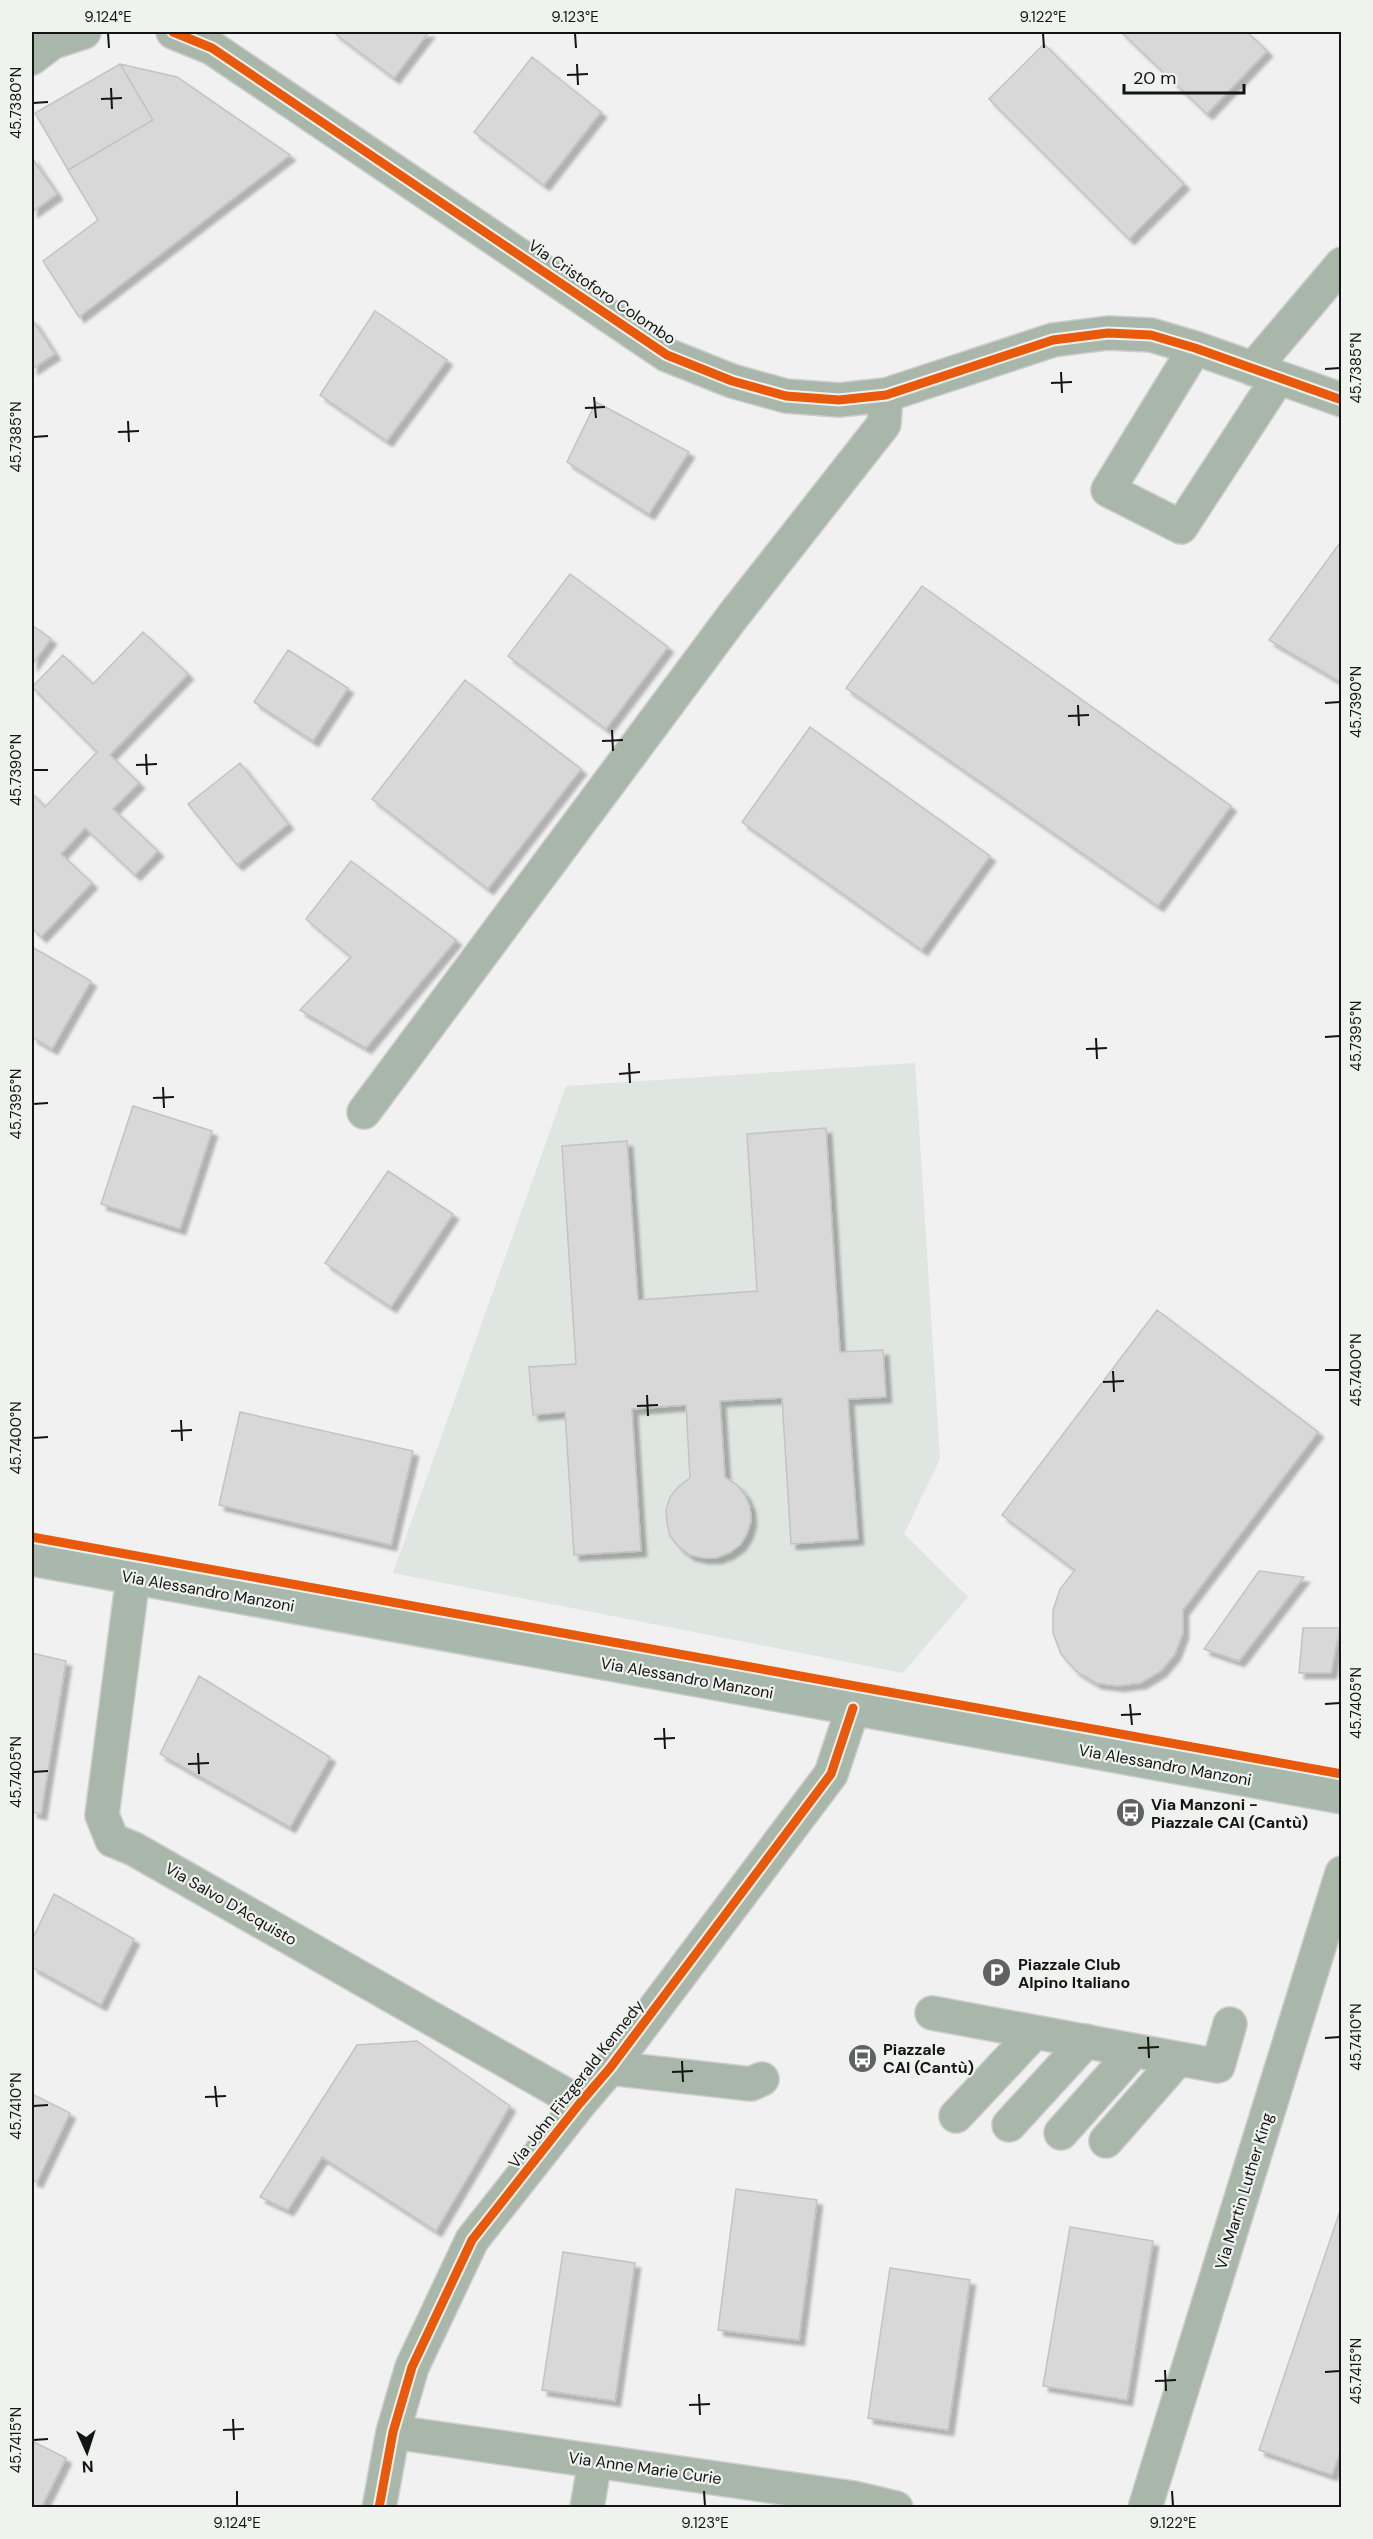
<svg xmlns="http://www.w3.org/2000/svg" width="1373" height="2539" font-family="'DM Sans',sans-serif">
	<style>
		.built { fill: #dfe5e0 }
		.building { fill: #d8d8d8; stroke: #c3c3c3; stroke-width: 1.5; filter: url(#shadow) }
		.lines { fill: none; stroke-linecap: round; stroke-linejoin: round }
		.minor-casing { stroke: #cdcecd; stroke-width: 36 }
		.major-casing { stroke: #cdcecd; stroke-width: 36 }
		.minor { stroke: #a9b7ab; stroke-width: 33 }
		.major { stroke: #a9b8ac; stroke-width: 33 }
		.cycleway-casing { stroke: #eff2ef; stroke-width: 13 }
		.cycleway { stroke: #e8590c; stroke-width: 9 }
		.ticks { fill: none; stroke: #131414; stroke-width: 2 }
		.labels { text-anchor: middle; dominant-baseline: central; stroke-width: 4.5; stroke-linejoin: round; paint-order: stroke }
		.street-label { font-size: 16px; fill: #131414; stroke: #eff2ef }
		.poi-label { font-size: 16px; font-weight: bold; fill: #131414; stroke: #eff2ef; text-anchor: start }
		.neatline { fill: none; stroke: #131414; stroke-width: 2 }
		.ticks-label { font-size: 15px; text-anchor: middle; fill: #131414 }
	</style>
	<defs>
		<filter id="shadow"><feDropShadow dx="5.5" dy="5.5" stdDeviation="1.5" flood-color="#0004"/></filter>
	</defs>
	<rect width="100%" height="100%" fill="#f0f1f0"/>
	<path class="built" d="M 915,1063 L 940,1459 L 904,1534 L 968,1597 L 903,1673 L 393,1573 L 566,1086 Z"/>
	<path class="building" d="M 333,32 L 429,32 L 394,78 Z
		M 1121,32 L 1247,32 L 1267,51 L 1207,114 Z
		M 1044,44 L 1184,184 L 1129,239 L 989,99 Z
		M 532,57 L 601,112 L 544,185 L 474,132 Z
		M 120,64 L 153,120 L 68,170 L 35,113 Z
		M 120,64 L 177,77 L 290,155 L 79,317 L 43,261 L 98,220 L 68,170 L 153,120 Z
		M 32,158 L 57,194 L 32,212 Z
		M 375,311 L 447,360 L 387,441 L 320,395 Z
		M 32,319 L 55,354 L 32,369 Z
		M 596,402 L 689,452 L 649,514 L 567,462 Z
		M 1342,540 L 1342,683 L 1269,640 Z
		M 570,574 L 668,647 L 606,729 L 508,656 Z
		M 922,586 L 1231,806 L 1158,906 L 846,688 Z
		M 32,625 L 51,639 L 32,665 Z
		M 143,632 L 188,674 L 110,755 L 139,783 L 113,809 L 158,851 L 135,875 L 85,828 L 61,854 L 92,883 L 41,937 L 32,928 L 32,793 L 45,807 L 97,752 L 32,687 L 63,655 L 93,684 Z
		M 288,650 L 348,688 L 313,741 L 254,702 Z
		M 465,680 L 581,769 L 488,889 L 372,799 Z
		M 810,727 L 990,856 L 922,950 L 742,822 Z
		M 240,763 L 288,824 L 237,865 L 188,804 Z
		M 351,861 L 456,940 L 366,1048 L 300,1010 L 351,957 L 306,919 Z
		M 32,947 L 91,981 L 52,1049 L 32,1037 Z
		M 133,1106 L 212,1131 L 180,1229 L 101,1204 Z
		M 826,1128 L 840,1352 L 883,1350 L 886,1397 L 848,1399 L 858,1539 L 791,1544 L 782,1398 L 720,1401 L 725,1477 L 737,1485 L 745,1495 L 750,1507 L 751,1521 L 747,1534 L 740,1545 L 729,1553 L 716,1558 L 703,1558 L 690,1555 L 679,1547 L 670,1536 L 667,1523 L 666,1510 L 670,1497 L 679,1486 L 690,1478 L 686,1405 L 632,1409 L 641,1551 L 574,1555 L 565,1412 L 533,1415 L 529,1367 L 576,1364 L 562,1146 L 627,1141 L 638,1300 L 757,1291 L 747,1134 Z
		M 388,1171 L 453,1214 L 391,1307 L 325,1263 Z
		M 1157,1310 L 1318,1432 L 1183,1610 L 1183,1633 L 1175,1654 L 1161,1671 L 1141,1683 L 1118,1686 L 1096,1683 L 1076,1671 L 1061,1654 L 1053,1633 L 1053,1610 L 1060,1589 L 1075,1570 L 1002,1515 Z
		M 240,1412 L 413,1451 L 391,1545 L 219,1505 Z
		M 1259,1571 L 1304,1577 L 1239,1661 L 1204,1649 Z
		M 1303,1628 L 1340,1628 L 1331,1673 L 1299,1673 Z
		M 32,1653 L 66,1661 L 41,1814 L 32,1812 Z
		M 199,1676 L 330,1757 L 290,1827 L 160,1754 Z
		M 54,1894 L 134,1939 L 101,2005 L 32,1967 L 32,1940 Z
		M 417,2041 L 510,2106 L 436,2231 L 322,2157 L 288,2210 L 260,2197 L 357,2045 Z
		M 32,2094 L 70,2113 L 37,2182 L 32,2180 Z
		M 736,2189 L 817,2200 L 799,2340 L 718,2330 Z
		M 1342,2205 L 1342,2446 L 1332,2475 L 1259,2450 Z
		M 1070,2227 L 1153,2241 L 1127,2400 L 1043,2386 Z
		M 563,2252 L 635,2263 L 615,2401 L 542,2390 Z
		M 890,2268 L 970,2280 L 948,2430 L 868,2418 Z
		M 32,2441 L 66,2458 L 41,2508 L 32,2508 Z"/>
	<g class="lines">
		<defs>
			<path id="minor" d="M 173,32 L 212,48 L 667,355 L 732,381 L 786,396 L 839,400 L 886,395 L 1053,340 L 1108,333 L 1151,335 L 1195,348 L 1342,400
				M 32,58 L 53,42 L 84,32
				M 1195,348 L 1108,490 L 1181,527 L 1278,378
				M 1253,369 L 1342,264
				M 364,1112 L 733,616 L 884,424 L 886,395
				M 133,1577 L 102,1815 L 112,1840 L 134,1849 L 580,2103
				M 932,2013 L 1218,2066 L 1230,2024
				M 610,2068 L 751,2084 L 762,2079
				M 956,2116 L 1035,2032
				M 1009,2125 L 1086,2041
				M 1061,2133 L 1134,2051
				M 1106,2141 L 1178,2059
				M 393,2432 L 854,2498 L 896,2508
				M 379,2508 L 393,2432 L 412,2367 L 472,2240 L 580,2103 L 610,2068 L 831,1774 L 853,1708
				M 587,2508 L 595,2461
				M 1145,2508 L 1342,1873"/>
			<path id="major" d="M 32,1559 L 1342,1797"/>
		</defs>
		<use href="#minor" class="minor-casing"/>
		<use href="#major" class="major-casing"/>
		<use href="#minor" class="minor"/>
		<use href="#major" class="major"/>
		<defs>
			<path id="cycleway" d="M 173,32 L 212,48 L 667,355 L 732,381 L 786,396 L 839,400 L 886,395 L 1053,340 L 1108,333 L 1151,335 L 1195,348 L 1342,400
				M 32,1537 L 1342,1774
				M 379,2508 L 393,2432 L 412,2367 L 472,2240 L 580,2103 L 610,2068 L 831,1774 L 853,1708"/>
		</defs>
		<use href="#cycleway" class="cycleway-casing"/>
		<use href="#cycleway" class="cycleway"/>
	</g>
	<path class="ticks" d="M 108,33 L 109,48M 575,33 L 576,48M 1043,33 L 1044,48M 577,64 L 578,85M 567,75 L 588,74M 111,88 L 112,109M 101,99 L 122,98M 33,103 L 48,102M 1325,369 L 1340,368M 1061,372 L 1062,393M 1051,383 L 1072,382M 594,397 L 596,418M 585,408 L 605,407M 128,421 L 129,442M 118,432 L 139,431M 33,437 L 48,436M 1325,703 L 1340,702M 1078,705 L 1079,726M 1068,716 L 1089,715M 612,730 L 613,751M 602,741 L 623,740M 146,754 L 147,775M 136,765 L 157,764M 33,770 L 48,770M 1325,1037 L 1340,1036M 1096,1038 L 1097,1059M 1086,1049 L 1107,1048M 629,1063 L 630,1083M 619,1074 L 640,1072M 163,1087 L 164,1108M 153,1098 L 174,1097M 33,1104 L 48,1103M 1325,1370 L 1340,1370M 1113,1371 L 1114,1392M 1103,1382 L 1124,1381M 647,1395 L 648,1416M 637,1406 L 658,1405M 181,1420 L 182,1441M 171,1431 L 192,1430M 33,1438 L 48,1437M 1130,1704 L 1132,1725M 1325,1704 L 1340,1703M 1121,1715 L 1141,1714M 664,1728 L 665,1749M 654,1739 L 675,1738M 198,1753 L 199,1774M 188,1764 L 209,1763M 33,1772 L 48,1771M 1148,2037 L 1149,2058M 1325,2038 L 1340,2037M 1138,2048 L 1159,2047M 682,2061 L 683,2082M 672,2072 L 693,2071M 215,2086 L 217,2107M 205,2097 L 226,2096M 33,2106 L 48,2105M 1165,2370 L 1166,2391M 1325,2372 L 1340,2371M 1155,2381 L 1176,2380M 699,2394 L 700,2415M 689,2405 L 710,2404M 233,2419 L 234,2440M 223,2430 L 244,2429M 33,2440 L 48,2439M 237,2491 L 237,2506M 704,2491 L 705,2506M 1172,2491 L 1173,2506"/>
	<defs>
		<symbol id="bus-disc" viewBox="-11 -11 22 22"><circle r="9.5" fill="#606161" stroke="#eff2ef"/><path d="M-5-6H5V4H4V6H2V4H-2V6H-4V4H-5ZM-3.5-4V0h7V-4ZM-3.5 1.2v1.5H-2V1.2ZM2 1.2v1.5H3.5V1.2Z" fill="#fff"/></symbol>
		<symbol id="parking-disc" viewBox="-11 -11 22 22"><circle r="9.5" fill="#606161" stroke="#eff2ef"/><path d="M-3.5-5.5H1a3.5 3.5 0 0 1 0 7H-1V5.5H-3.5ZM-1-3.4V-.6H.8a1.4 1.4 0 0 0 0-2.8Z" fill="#fff"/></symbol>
	</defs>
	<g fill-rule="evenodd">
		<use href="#bus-disc" x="1114" y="1796" width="33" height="33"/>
		<use href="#parking-disc" x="980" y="1956" width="33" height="33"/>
		<use href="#bus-disc" x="846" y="2042" width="33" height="33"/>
	</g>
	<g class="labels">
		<g class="street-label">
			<text transform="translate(602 292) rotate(34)">Via Cristoforo Colombo</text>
			<text transform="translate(208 1591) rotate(10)">Via Alessandro Manzoni</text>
			<text transform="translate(687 1678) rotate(10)">Via Alessandro Manzoni</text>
			<text transform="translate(1165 1765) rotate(10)">Via Alessandro Manzoni</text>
			<text transform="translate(231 1904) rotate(30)">Via Salvo D'Acquisto</text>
			<text transform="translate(576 2084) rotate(-52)">Via John Fitzgerald Kennedy</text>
			<text transform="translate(1244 2191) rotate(-73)">Via Martin Luther King</text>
			<text transform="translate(645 2468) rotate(8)">Via Anne Marie Curie</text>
		</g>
		<g class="poi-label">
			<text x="1151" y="1804">Via Manzoni -<tspan x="1151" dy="18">Piazzale CAI (Cantù)</tspan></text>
			<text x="1018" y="1964">Piazzale Club<tspan x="1018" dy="18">Alpino Italiano</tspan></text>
			<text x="883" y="2049">Piazzale<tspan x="883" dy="18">CAI (Cantù)</tspan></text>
		</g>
	</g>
	<rect width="1373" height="2539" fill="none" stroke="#eff2ef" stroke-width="66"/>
	<g transform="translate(87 2452) rotate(177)" stroke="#eff2ef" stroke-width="4.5" paint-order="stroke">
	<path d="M0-4.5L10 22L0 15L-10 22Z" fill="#131414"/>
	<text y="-9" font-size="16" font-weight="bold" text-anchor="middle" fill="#131414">N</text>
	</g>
	<path d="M1124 84v9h120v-9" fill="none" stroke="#131414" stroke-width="3"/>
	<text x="1133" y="84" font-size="18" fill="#131414" stroke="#eff2ef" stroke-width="4.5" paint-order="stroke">20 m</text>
	<rect x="33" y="33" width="1307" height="2473" class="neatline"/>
	<g class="ticks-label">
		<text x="108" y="22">9.124°E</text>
		<text x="575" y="22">9.123°E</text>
		<text x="1043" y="22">9.122°E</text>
		<text transform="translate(16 103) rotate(-90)" y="5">45.7380°N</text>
		<text transform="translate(1356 368) rotate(-90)" y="5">45.7385°N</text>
		<text transform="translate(16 437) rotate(-90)" y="5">45.7385°N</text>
		<text transform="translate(1356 702) rotate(-90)" y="5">45.7390°N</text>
		<text transform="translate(16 770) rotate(-90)" y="5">45.7390°N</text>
		<text transform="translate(1356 1036) rotate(-90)" y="5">45.7395°N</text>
		<text transform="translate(16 1104) rotate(-90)" y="5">45.7395°N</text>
		<text transform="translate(1356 1370) rotate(-90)" y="5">45.7400°N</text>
		<text transform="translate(16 1438) rotate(-90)" y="5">45.7400°N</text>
		<text transform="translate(1356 1703) rotate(-90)" y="5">45.7405°N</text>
		<text transform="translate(16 1772) rotate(-90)" y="5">45.7405°N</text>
		<text transform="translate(1356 2037) rotate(-90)" y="5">45.7410°N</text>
		<text transform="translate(16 2106) rotate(-90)" y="5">45.7410°N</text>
		<text transform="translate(1356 2371) rotate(-90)" y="5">45.7415°N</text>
		<text transform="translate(16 2440) rotate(-90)" y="5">45.7415°N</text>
		<text x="237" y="2528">9.124°E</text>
		<text x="705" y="2528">9.123°E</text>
		<text x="1173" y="2528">9.122°E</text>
	</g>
</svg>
